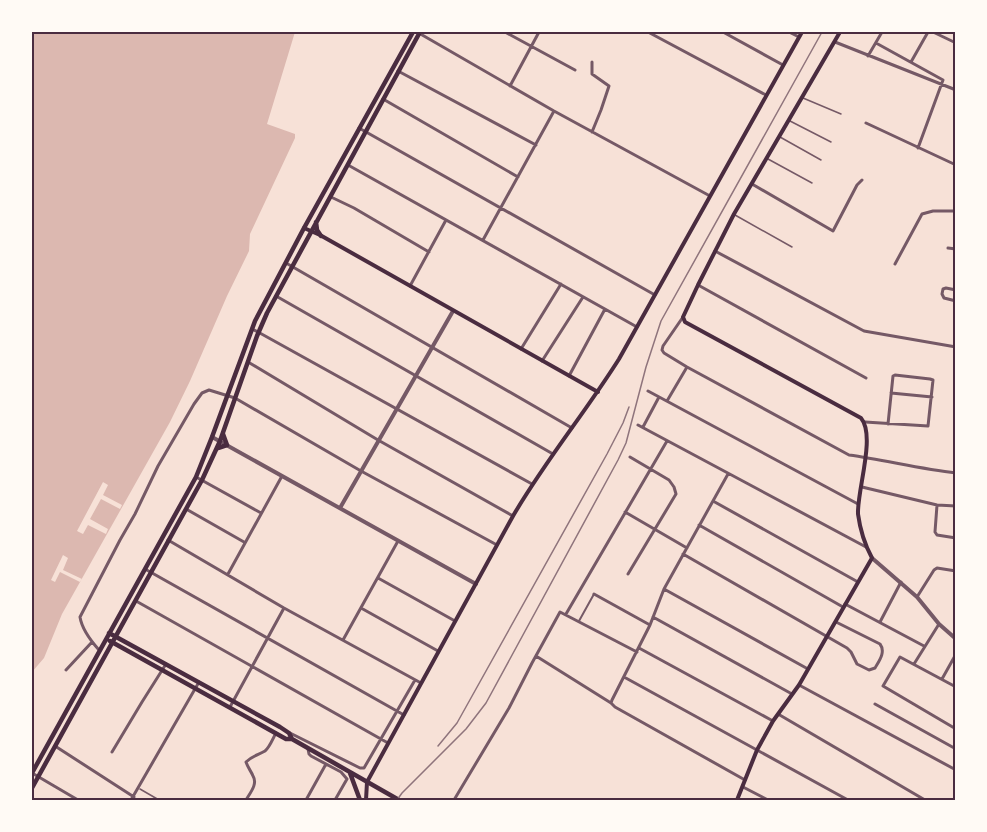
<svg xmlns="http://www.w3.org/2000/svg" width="987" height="832" font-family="Jost,sans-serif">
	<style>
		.water { fill: #dcb8b0 }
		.pier { fill: #f7e1d7 }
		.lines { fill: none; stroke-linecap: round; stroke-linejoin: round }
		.service { stroke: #755966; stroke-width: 1.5 }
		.pedestrian { stroke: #755966; stroke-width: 2 }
		.minor { stroke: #755966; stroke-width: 3 }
		.tertiary { stroke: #755966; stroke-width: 4 }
		.secondary { stroke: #4a2c40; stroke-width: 4 }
		.primary { stroke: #4a2c40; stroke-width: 4.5 }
		.rail { stroke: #8f747c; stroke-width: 1.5 }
		.neatline { fill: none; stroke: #4a2c40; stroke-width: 2 }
	</style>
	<rect width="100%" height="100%" fill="#f7e1d7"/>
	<path class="water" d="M 32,32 L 295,32 L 267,124 L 295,134 L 295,138 L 250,234 L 249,251 L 227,296 L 190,381 L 170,422 L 62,614 L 44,658 L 32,672 Z"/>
	<path class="pier" d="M 103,482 L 108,485 L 103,495 L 122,505 L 120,509 L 101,499 L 90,519 L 108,529 L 106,534 L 88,525 L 83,534 L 77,531 Z
		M 63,555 L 68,558 L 63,570 L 82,579 L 80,582 L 60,572 L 55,582 L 51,580 Z"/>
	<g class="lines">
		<path class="service" d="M 803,98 L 841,114
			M 790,121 L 831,142
			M 780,137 L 821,160
			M 768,159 L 812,183
			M 735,215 L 792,247
			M 140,789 L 159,800"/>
		<path class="pedestrian" d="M 579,621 L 594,594"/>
		<path class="minor" d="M 417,32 L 554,111 L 710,196
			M 505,32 L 575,70
			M 648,32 L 766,95
			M 723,32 L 783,65
			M 789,32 L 799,37
			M 933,32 L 956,43
			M 835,42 L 956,90
			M 876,43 L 943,80 L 918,148
			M 868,56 L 882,32
			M 592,62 L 592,74 L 609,86 L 601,110 L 592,132
			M 911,62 L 928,32
			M 398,71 L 536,145
			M 510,86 L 539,32
			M 383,99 L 518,177
			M 866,123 L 956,165
			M 359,128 L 655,295
			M 348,165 L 637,327
			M 752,184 L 833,231 L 857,185 L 862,180
			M 331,197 L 354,208 L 429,252
			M 483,240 L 554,111
			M 948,248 L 956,249
			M 715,251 L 864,331 L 956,347
			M 286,263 L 572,428
			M 895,264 L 922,214 L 933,211 L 956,211
			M 698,285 L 866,378
			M 410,286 L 446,220
			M 956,290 L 946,288 L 943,289 L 942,294 L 944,298 L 956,301
			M 276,296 L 553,454
			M 683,317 L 663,346 L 662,350 L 664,353 L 687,367 L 849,455 C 885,460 920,469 956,473
			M 252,329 L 258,332 L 532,484
			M 521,349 L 561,284
			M 542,361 L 583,297
			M 248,362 L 378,440 L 513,516
			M 569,376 L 605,309
			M 648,391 L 858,504
			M 891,393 L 932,397
			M 667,401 L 687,367
			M 865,422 L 928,426 L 933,380 L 930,379 L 895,375 L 893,376 L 888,424
			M 638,425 L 866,547
			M 643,427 L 659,397
			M 196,477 L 261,513
			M 862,487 L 937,505 L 956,506
			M 713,501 L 858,582
			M 937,505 L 935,532 L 937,535 L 956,538
			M 186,509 L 244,542
			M 625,512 L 687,548
			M 699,525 L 843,607
			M 168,540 L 284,608 L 421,683
			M 683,554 L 847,648 L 851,652 L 857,664 L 869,670 L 875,668 C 879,661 886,652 880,644 L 836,622
			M 145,569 L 404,715
			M 228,574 L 282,476
			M 628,574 L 676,494 L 674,487 L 669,480 L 630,457
			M 378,578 L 455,621
			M 664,589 L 808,669
			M 594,594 L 650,625
			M 917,597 L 934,570 L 937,568 L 956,571
			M 136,601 L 388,743
			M 845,604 L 924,646
			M 361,608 L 438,651
			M 566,614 L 667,441
			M 653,617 L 792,694
			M 880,622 L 901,582
			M 343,640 L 398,541
			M 639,648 L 773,721
			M 99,650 C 91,641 82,630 80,617 L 120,540 L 135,514 L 158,466 L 194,404 L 202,393 L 209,390 L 235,398 L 361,471 L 497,545
			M 536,656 L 611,703 L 615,707 L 745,780
			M 914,664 L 939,624
			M 66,670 L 92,642
			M 624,677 L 848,800
			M 942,679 L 956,654
			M 799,685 L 956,770
			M 956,687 L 900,657 L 883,686 L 956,729
			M 611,703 L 612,700 L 650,625 L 664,589 L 728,474
			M 875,704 L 956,749
			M 230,707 L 284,608
			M 778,714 L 925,800
			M 290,733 L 360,768 L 364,768 L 415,680
			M 55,746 L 134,797
			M 308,749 L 309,754 L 311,756 L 341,772 L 347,779 L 335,800
			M 112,752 L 142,702 L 166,664
			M 32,773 L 78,800
			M 743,787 L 768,800
			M 131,800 L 199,682
			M 246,800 C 250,793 258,784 253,776 C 251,771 248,768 246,762 C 252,756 258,755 265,751 C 270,747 273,738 276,733
			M 306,800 L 326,764
			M 454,800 L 509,708 L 532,663 L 560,612 L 637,652"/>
		<path class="tertiary" d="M 212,437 L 476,584
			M 340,508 L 453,311
			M 872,558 L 917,597 L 939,624 L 956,639"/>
		<path class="secondary" d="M 304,228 L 320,235 L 598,392
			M 366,800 L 367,782 L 513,516 C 545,461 585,413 619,359 L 802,32
			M 737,800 L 757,750 L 773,721 L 799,685 L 872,558 C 865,545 860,529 858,514 C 857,490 876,436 861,418 L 685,322 L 683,317 L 698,285 L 734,214 L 840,32"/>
		<path class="primary" d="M 316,222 L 317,230 L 321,236
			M 218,448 L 227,445 L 223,434
			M 109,633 L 280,727 L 289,733 L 292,739
			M 110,641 L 286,739 L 292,739 L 399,800
			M 32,773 L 196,477 L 212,437 L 255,321 L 304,228 L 413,32
			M 350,773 L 360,800
			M 32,788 L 202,480 L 220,441 L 257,336 L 267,313 L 420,32"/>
		<path class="rail" d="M 438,746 L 457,723 L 607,454 L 623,423 L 629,407
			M 397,800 L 402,793 L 466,729 L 486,703 L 618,460 L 626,443 L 646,367 L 661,321 L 822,32"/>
	</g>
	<rect width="987" height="832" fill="none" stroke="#fffaf5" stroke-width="66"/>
	<rect x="33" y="33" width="921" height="766" class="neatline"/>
</svg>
